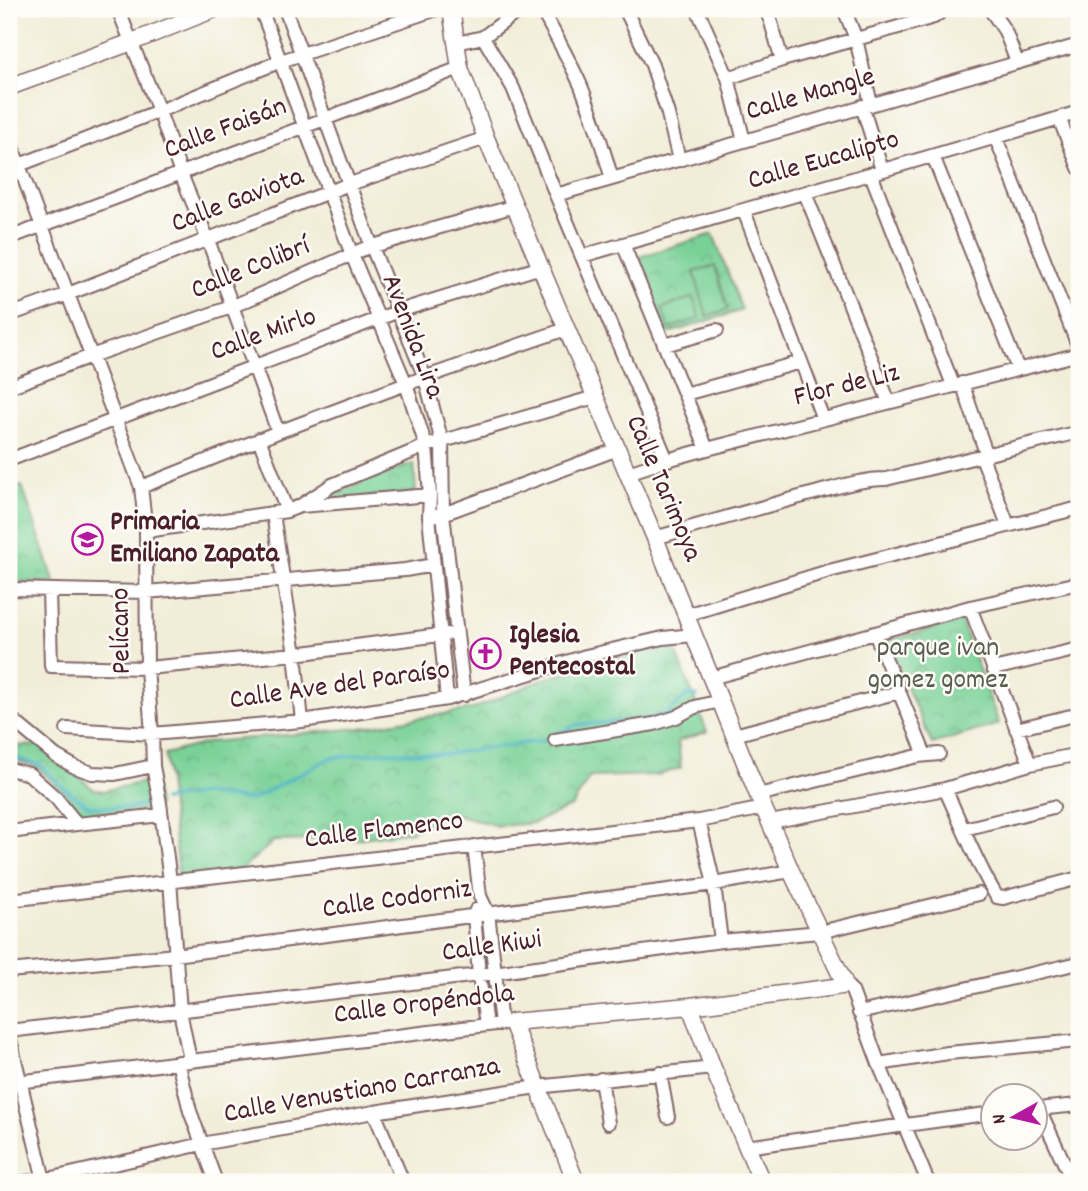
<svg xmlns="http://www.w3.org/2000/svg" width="1088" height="1191" font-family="Dekko,sans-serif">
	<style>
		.park { fill: url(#park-crowns); stroke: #627861; stroke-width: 2 }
		.pitch { fill: #79d197; stroke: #627861; stroke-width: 2 }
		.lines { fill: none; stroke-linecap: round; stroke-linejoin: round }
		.stream { stroke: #46b3c3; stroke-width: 3.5 }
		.minor-casing { stroke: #846768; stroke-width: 16 }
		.tertiary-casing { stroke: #846768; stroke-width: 19 }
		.minor { stroke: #fff; stroke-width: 12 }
		.tertiary { stroke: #fff; stroke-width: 16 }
		.labels { text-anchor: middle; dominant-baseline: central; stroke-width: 5; stroke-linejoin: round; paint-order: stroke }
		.street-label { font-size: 28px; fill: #4a1f2b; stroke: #fdfcf7 }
		.poi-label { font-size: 28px; font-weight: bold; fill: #4a1f2b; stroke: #fdfcf7; text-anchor: start }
		.park-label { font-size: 28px; fill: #5a5d51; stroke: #fdfcf7 }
	</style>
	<defs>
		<pattern id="park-crowns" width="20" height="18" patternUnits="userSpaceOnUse" patternTransform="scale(1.75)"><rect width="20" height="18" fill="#79d197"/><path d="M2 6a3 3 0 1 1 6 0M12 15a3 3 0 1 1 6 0" fill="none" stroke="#6ab382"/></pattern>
	</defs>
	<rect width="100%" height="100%" fill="#fdfcf7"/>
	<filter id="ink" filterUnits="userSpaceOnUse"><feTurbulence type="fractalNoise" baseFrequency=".0143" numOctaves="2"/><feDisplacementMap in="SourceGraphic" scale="14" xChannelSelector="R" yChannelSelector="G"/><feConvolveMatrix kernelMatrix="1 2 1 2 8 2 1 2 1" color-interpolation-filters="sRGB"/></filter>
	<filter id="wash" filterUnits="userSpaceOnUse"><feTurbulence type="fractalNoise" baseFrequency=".00686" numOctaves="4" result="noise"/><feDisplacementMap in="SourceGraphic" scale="28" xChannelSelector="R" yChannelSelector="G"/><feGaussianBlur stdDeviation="1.57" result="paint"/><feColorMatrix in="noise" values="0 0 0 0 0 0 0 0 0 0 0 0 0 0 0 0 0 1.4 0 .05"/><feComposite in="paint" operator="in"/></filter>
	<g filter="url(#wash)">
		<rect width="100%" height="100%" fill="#f1edd8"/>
		<path class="park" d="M 713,234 L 742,310 L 666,334 L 636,258 Z
			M 414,464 L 416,492 L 321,502 L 371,478 Z
			M 22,486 L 55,583 L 9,582 L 9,490 Z
			M 961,621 L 999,724 L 932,744 L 886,641 Z
			M 673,643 L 707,732 L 678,741 L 681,768 L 657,775 L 590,777 L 572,806 L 534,823 L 498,826 L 452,813 L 411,831 L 355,839 L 274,841 L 242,869 L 179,878 L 165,754 L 210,742 L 360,728 L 473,709 L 544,679 Z
			M 45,745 L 93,789 L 103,791 L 153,780 L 158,805 L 151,810 L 96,816 L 82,811 L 38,768 L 20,762 L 9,760 L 9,746 Z"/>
		<path class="pitch" d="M 715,266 L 728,309 L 707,316 L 694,272 Z
			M 693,297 L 700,318 L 669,329 L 662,308 Z"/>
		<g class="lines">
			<path class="stream" d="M 9,756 L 40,765 L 63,787 L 89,806 L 130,808 L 155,802
				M 163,800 L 203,794 L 251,800 L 330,758 L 383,752 L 446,754 L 541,741 L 576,725 L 648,719 L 667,713 L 688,695 L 697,696"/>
		</g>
	</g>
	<g filter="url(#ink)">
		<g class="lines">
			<defs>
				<path id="minor" d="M 118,9 L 159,111 L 181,174 L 208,240 L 278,432
					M 261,9 L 352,255 L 406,384 L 426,446 L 430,495 L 429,516 L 447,699
					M 285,9 L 372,247 L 425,378 L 442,442 L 443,514 L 464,695
					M 541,9 C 555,34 569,59 581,86 C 593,116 603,148 612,179
					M 625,9 L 652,65 L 668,114 L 679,160
					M 697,9 L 728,78 L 744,141
					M 765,9 L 770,19 L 782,60
					M 844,9 L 856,39 L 871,104
					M 990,9 L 1005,31 L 1017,62
					M 9,10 L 12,9
					M 483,37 L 513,88 L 556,195 L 667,460
					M 457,43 L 483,37 L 521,9
					M 728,78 L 782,60 L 934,17 L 945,9
					M 862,106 L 882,170
					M 1059,118 L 1079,168
					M 996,138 L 1079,348
					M 9,139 L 141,487 L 146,531 L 147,668 L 152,734 L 153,766 L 160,803 L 170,881 L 180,1011 L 190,1060
					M 933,156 L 1018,369
					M 9,169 L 159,111 L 281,61 L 437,9
					M 871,174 L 953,385
					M 805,193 L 889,402
					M 556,195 L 1079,45
					M 744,211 L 823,419
					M 9,238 L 460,68
					M 623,244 L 707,449
					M 582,256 C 748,208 914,163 1079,112
					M 9,315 L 68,294 L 344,186 L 486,138
					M 665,345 L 717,330
					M 962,383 L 987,456
					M 9,387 L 91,356 L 231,307 L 366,248 L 515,206
					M 685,394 L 801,362
					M 259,439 L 287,511
					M 982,457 L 1008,525
					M 9,460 L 399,311 L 541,267
					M 628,473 L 667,460 L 707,449 L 1079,354
					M 141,487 L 278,432 L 406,384 L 566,329
					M 301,506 L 430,495
					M 273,514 L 295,654 L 302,721
					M 437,515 L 443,514 L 618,449
					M 146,531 L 287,511 L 300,506 L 332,485 L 426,446 L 595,397
					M 655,538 C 705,523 756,509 807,495 C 833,489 859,479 886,479 L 1079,432
					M 9,589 L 146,592 L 405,570 L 434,565
					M 49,590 L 51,666 L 147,668 L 295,654 L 447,634
					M 970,607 L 1030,764
					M 686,615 L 829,571 L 1079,508
					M 875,633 L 925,755
					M 993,669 L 1079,649
					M 711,678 L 970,607 L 1079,583
					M 9,717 L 56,756 L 75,767 L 92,773 L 115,774 L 153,766
					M 67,729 L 152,734 L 302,721 L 447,699 L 586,656 L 663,638 L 694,635
					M 1016,729 L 1079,714
					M 734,735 L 899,692
					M 555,740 L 654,724 L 676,717 L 695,707 L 720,701
					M 9,769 L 29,774 L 56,798 L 77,824
					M 945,789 C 962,825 976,863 997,897 L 1003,898 L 1079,878
					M 758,795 L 918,756 L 939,754
					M 699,821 L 714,884 L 721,941
					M 770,822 L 945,789 L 1030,764 L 1079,754
					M 964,829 L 1053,807
					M 9,832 C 60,825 110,821 161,815
					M 474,846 L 480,896 L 488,913 L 501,1024
					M 9,900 L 699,821 L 764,808
					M 476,910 L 474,915 L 479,975 L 486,1025
					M 9,971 L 175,955 L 714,884 L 791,871
					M 843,985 L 846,985 L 852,991 L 879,1064 L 928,1182
					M 859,1013 L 1079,963
					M 9,1031 L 479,975 L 721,941 L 820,932 L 979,894
					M 9,1035 L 44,1180
					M 178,1062 L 190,1111 L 216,1182
					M 879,1064 L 948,1053 L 1079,1041
					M 660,1073 L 668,1117
					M 601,1079 L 608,1123
					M 9,1083 L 512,1022
					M 1036,1109 L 1079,1105
					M 1039,1109 L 1073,1182
					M 374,1112 L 403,1182
					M 746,1147 L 993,1113
					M 22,1182 L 44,1180 L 202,1144 L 374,1112 L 537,1087 L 713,1068"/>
				<path id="tertiary" d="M 451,9 L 460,68 L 486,138 L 655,538 L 758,795 L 791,871 L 844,982 L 841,986 L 835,987 L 690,1006 L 512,1022 L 576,1182
					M 9,87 L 132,42 L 215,9
					M 690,1006 L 713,1068 L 762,1182"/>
			</defs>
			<use href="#minor" class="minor-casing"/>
			<use href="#tertiary" class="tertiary-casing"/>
			<use href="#minor" class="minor"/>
			<use href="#tertiary" class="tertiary"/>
		</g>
	</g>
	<defs>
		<symbol id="school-ring" viewBox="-11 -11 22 22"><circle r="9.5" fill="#fdfcf7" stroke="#b5179e" stroke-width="1.5"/><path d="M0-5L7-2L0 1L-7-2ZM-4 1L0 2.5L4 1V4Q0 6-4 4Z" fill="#b5179e"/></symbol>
		<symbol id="church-ring" viewBox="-11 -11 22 22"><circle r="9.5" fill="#fdfcf7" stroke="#b5179e" stroke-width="1.5"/><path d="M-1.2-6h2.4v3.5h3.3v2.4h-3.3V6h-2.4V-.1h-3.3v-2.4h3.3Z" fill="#b5179e"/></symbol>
	</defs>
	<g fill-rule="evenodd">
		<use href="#school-ring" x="70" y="522" width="35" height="35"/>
		<use href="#church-ring" x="468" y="636" width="35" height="35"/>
	</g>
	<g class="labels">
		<g class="street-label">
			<text transform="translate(811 96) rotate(-16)">Calle Mangle</text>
			<text transform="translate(226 130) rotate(-21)">Calle Faisán</text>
			<text transform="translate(824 162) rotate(-16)">Calle Eucalipto</text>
			<text transform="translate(238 202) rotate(-21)">Calle Gaviota</text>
			<text transform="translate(251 270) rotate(-22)">Calle Colibrí</text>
			<text transform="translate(264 336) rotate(-20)">Calle Mirlo</text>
			<text transform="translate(411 337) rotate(69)">Avenida Lira</text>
			<text transform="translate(847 387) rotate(-14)">Flor de Liz</text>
			<text transform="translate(662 489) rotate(67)">Calle Tarimoya</text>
			<text transform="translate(123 631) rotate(-91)">Pelícano</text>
			<text transform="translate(340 687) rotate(-8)">Calle Ave del Paraíso</text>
			<text transform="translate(384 832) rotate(-7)">Calle Flamenco</text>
			<text transform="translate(397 901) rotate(-8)">Calle Codorniz</text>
			<text transform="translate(492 948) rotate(-8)">Calle Kiwi</text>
			<text transform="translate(424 1006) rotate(-7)">Calle Oropéndola</text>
			<text transform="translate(362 1092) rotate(-10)">Calle Venustiano Carranza</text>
		</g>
		<g class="poi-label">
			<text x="110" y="524">Primaria<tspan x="110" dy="32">Emiliano Zapata</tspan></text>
			<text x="509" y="637">Iglesia<tspan x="509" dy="32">Pentecostal</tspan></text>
		</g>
		<g class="park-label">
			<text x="938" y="650">parque ivan<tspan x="938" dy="32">gomez gomez</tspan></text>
		</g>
	</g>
	<rect width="1088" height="1191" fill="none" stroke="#fdfcf7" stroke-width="35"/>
	<g transform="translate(1014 1117) rotate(262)"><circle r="33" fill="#fdfcf7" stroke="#b5a4a5" stroke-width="2"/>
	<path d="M0-5L12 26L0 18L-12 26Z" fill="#b5179e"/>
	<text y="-10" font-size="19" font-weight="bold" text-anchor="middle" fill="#4a1f2b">N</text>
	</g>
</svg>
